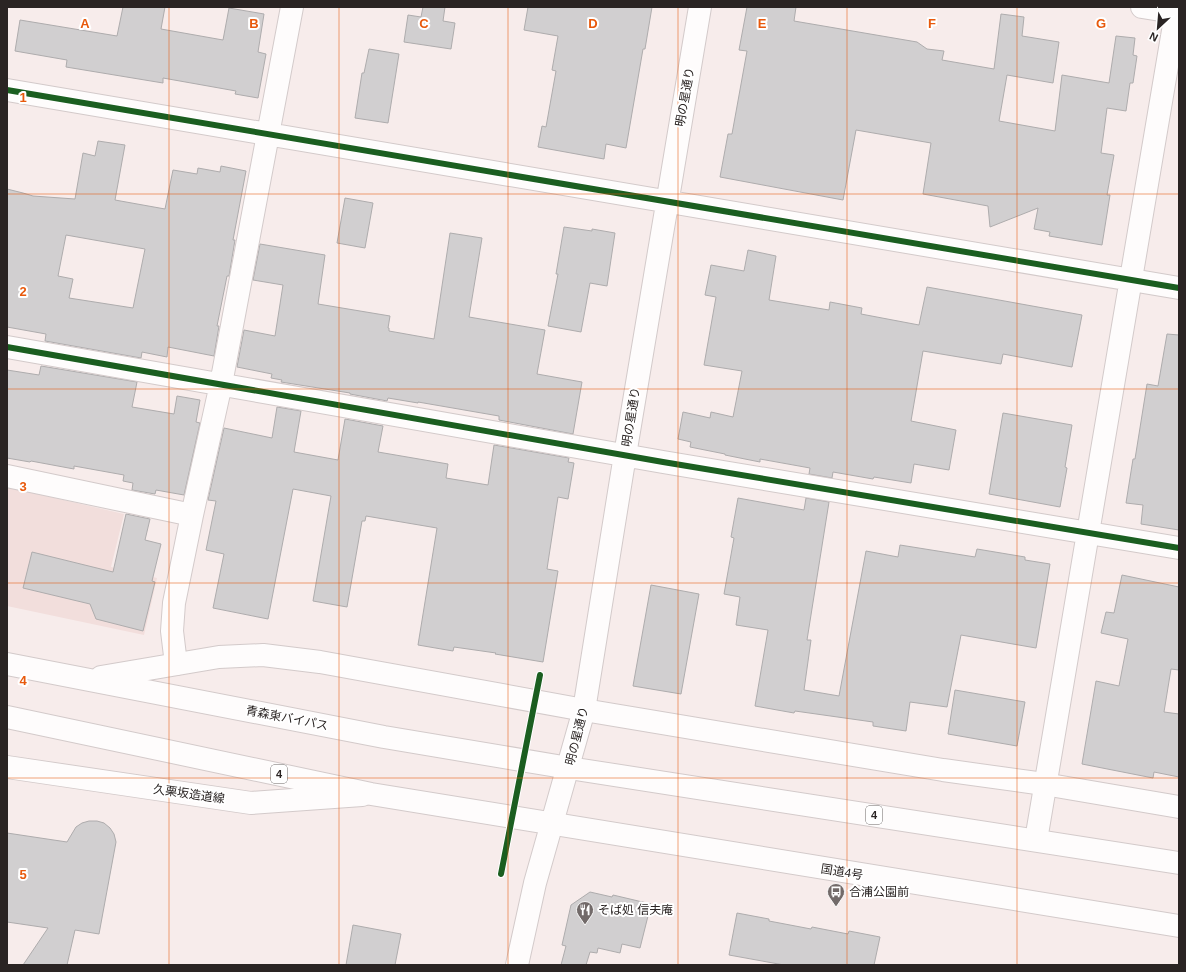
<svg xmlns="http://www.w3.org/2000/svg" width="1186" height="972" font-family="Helvetica,'Noto Sans JP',sans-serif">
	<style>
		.built { fill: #f2dedc }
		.building { fill: #d1cfd0; stroke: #aeacad; fill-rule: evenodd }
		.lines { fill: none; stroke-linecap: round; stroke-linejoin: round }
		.minor-casing { stroke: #d3caca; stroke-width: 24 }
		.major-casing { stroke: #d3caca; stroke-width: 24 }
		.highway-casing { stroke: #d3caca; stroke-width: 24 }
		.minor { stroke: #fefcfc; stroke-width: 22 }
		.major { stroke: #fefcfc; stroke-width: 22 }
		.highway { stroke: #fefcfc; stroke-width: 22 }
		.cycleway-casing { stroke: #fff; stroke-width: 8 }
		.cycleway { stroke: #1b5e20; stroke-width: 6 }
		.grid { fill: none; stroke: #e8590c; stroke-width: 1; stroke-opacity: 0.55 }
		.labels { text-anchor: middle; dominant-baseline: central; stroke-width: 4; stroke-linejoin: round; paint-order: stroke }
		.shield { fill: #fff; stroke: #6a6665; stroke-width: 1 }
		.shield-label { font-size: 11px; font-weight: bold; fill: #2a2423 }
		.street-label { font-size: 12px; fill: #2a2423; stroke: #fff }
		.poi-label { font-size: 12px; fill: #2a2423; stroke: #fff; text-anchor: start }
		.grid-label { font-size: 13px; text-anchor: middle; font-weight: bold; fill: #e8590c; stroke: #fff; stroke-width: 4; stroke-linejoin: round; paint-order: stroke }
	</style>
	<rect width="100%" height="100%" fill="#f7eceb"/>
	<path class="built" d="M 7,487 L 124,514 L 111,567 L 157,578 L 144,635 L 7,606 Z"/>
	<path class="building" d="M 123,7 L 165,7 L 161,29 L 223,40 L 229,8 L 264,14 L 258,52 L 266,54 L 258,98 L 235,94 L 236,91 L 163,78 L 163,83 L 66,67 L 67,60 L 15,51 L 20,20 L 117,36 Z
		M 423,7 L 445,7 L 443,21 L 455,23 L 451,49 L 404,42 L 408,15 L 421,17 Z
		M 528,7 L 652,7 L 645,49 L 643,49 L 626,148 L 606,144 L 604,159 L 538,147 L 542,126 L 546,127 L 556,71 L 552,70 L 558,36 L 524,30 Z
		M 747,7 L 796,7 L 794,21 L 917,42 L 927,49 L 944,51 L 942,60 L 994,69 L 1001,14 L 1024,17 L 1022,36 L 1059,42 L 1053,83 L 1007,75 L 999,121 L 1055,131 L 1062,75 L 1109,83 L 1116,36 L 1135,38 L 1133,55 L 1137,56 L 1133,83 L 1130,83 L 1126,111 L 1107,108 L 1101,153 L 1114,155 L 1107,195 L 1110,195 L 1102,245 L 1049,236 L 1050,232 L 1034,229 L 1038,208 L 990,227 L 988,206 L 923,194 L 931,143 L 856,130 L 843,200 L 720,177 L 728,134 L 732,134 L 747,51 L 739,50 Z
		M 369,49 L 399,54 L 388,123 L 355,118 L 362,73 L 364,73 Z
		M 98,141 L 125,145 L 115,200 L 165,209 L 173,170 L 197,174 L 198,168 L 220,172 L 221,166 L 246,171 L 233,240 L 235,240 L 229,276 L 227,276 L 217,326 L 219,326 L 214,356 L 168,347 L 167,357 L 142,352 L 141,358 L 45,341 L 46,334 L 7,327 L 7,189 L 23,193 L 33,196 L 75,199 L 83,153 L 95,156 ZM 66,235 L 145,249 L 133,308 L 69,298 L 73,279 L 58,276 Z
		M 345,198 L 373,203 L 365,248 L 337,243 Z
		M 564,227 L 592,231 L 592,229 L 615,233 L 607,286 L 590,283 L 581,332 L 548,326 L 558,274 L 556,274 Z
		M 450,233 L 482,238 L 469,317 L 545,330 L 537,374 L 582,382 L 573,434 L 499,420 L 499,416 L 418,402 L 418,403 L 388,398 L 387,401 L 350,394 L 350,393 L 281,382 L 282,380 L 271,378 L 272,374 L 237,367 L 244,330 L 275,336 L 283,285 L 253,280 L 260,244 L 325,255 L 318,304 L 390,316 L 388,328 L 389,328 L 389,331 L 434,339 Z
		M 748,250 L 776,256 L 769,300 L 829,310 L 830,302 L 862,308 L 861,314 L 919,325 L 927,287 L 1082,315 L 1072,367 L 1003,354 L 1001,364 L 923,351 L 911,421 L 956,430 L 949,470 L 914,464 L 911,483 L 874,477 L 873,479 L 833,472 L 832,478 L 809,474 L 810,468 L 760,459 L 760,462 L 725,455 L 725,454 L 690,447 L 691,442 L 678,439 L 683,412 L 710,418 L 711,412 L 733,417 L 742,371 L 704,365 L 716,297 L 705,295 L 711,265 L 744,271 Z
		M 1167,334 L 1179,335 L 1179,530 L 1141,524 L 1143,505 L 1126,503 L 1133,459 L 1135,459 L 1147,384 L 1158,386 Z
		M 41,366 L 137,382 L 132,407 L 174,414 L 177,396 L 200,400 L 196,422 L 200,423 L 184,495 L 156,490 L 155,494 L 132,490 L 133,483 L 123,481 L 124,475 L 74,466 L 74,469 L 31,461 L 30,462 L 7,458 L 7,370 L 39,375 Z
		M 277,407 L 301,411 L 294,452 L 338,460 L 345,419 L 383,426 L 378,452 L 448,464 L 446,478 L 488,485 L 494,445 L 569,458 L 568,462 L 574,463 L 568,499 L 558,497 L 547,569 L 558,571 L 543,662 L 495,654 L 496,653 L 454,647 L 453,651 L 418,645 L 437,528 L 366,516 L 365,521 L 362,521 L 347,607 L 313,601 L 331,496 L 293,489 L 268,619 L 213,608 L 224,554 L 206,550 L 216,501 L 208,500 L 224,428 L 272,438 Z
		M 1003,413 L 1072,425 L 1065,467 L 1067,468 L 1060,507 L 989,494 Z
		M 738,498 L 804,510 L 806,498 L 829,502 L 807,640 L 811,640 L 804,690 L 839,696 L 866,551 L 898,557 L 900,545 L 975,557 L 977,549 L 1025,557 L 1025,560 L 1050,564 L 1036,648 L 961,635 L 947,707 L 910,702 L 906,731 L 873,726 L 873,722 L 795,711 L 794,713 L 755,706 L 768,630 L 736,625 L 740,597 L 724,594 L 734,538 L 731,537 Z
		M 126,514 L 150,519 L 145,540 L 161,544 L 152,581 L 155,582 L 143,631 L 96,619 L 90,604 L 23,588 L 32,552 L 113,572 Z
		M 1122,575 L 1179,587 L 1179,670 L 1171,669 L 1164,712 L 1179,714 L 1179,777 L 1154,772 L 1153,778 L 1082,764 L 1096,681 L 1119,686 L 1128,639 L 1101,633 L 1106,612 L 1114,613 Z
		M 651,585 L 699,594 L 681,694 L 633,686 Z
		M 955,690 L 1025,702 L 1017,746 L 948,734 Z
		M 89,821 L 97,821 L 104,823 L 110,828 L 114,834 L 116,842 L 99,934 L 75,930 L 67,965 L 23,965 L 48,928 L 7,922 L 7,833 L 67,842 L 76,827 L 82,823 Z
		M 590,892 L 612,897 L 613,895 L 651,904 L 640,948 L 622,944 L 620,953 L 598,948 L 597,953 L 590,952 L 586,965 L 561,965 L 566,946 L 562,945 L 571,905 Z
		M 737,913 L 769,919 L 769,921 L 811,929 L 812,927 L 848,934 L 849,931 L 880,937 L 874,965 L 784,965 L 729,955 Z
		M 353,925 L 401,934 L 395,965 L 346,965 Z"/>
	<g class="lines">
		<defs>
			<path id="minor" d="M 1142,7 L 1179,13
				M 7,90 L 1179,288
				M 7,347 L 663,462 L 1179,548
				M 7,476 L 192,515
				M 176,664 L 172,631 L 174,603 L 192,515 L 221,384 L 292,7
				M 1036,840 L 1177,7
				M 517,965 L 535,883 L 584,710 L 625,455 L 700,7"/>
			<path id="major" d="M 7,767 L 251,803 L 362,795"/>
			<path id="highway" d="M 7,664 L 384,737 L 569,768 L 1179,863
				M 101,677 L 219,657 L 263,655 L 320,662 L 584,710 L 943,770 L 1044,784 L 1179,807
				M 7,717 L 371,794 L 1179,926"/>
		</defs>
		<use href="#minor" class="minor-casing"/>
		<use href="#major" class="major-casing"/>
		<use href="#highway" class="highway-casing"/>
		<use href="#minor" class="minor"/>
		<use href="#major" class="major"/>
		<use href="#highway" class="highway"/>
		<defs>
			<path id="cycleway" d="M 7,90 L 1179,288
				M 7,347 L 663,462 L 1179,548
				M 501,874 L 540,675"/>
		</defs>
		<use href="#cycleway" class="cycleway-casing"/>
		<use href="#cycleway" class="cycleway"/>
	</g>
	<path class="grid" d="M 169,7 L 169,965M 339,7 L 339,965M 508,7 L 508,965M 678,7 L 678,965M 847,7 L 847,965M 1017,7 L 1017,965M 7,194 L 1179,194M 7,389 L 1179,389M 7,583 L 1179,583M 7,778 L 1179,778"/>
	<defs>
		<symbol id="bus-pin" viewBox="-11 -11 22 30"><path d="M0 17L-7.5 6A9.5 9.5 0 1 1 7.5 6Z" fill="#726a69" stroke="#fff"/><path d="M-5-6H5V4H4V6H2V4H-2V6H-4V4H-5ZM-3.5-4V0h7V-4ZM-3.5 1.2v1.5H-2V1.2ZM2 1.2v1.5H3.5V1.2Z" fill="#fff"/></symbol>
		<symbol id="restaurant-pin" viewBox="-11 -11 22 30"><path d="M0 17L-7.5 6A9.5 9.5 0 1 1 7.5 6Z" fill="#726a69" stroke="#fff"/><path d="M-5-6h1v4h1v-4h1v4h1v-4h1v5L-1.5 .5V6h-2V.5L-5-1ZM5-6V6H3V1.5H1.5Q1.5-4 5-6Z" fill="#fff"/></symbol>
	</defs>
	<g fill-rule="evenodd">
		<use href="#bus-pin" x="826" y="882" width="20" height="27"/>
		<use href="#restaurant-pin" x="575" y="900" width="20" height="27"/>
	</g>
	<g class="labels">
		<g class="shield">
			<rect x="271" y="765" width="16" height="18" rx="3"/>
			<rect x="866" y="806" width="16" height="18" rx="3"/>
		</g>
		<g class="shield-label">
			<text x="279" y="774">4</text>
			<text x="874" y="815">4</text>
		</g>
		<g class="street-label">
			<text transform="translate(685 97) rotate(-80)">明の星通り</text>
			<text transform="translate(631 417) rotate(-81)">明の星通り</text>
			<text transform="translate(287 718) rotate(11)">青森東バイパス</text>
			<text transform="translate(577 736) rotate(-76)">明の星通り</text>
			<text transform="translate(189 794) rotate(8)">久栗坂造道線</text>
			<text transform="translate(842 872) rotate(9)">国道4号</text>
		</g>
		<g class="poi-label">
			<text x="849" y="892">合浦公園前</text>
			<text x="598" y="910">そば処 信夫庵</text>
		</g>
	</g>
	<g class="grid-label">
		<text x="85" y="28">A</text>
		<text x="254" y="28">B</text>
		<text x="424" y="28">C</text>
		<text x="593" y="28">D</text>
		<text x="762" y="28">E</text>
		<text x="932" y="28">F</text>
		<text x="1101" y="28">G</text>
		<text x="23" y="102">1</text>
		<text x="23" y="296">2</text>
		<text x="23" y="491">3</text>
		<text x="23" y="685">4</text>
		<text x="23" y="879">5</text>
	</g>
	<rect width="1186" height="972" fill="none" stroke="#2a2423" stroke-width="16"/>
	<g transform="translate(1158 28) rotate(206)" stroke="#ffffff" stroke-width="3" paint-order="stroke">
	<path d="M0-3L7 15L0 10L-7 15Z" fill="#2a2423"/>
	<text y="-6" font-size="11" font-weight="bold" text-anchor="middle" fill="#2a2423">N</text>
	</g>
</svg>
